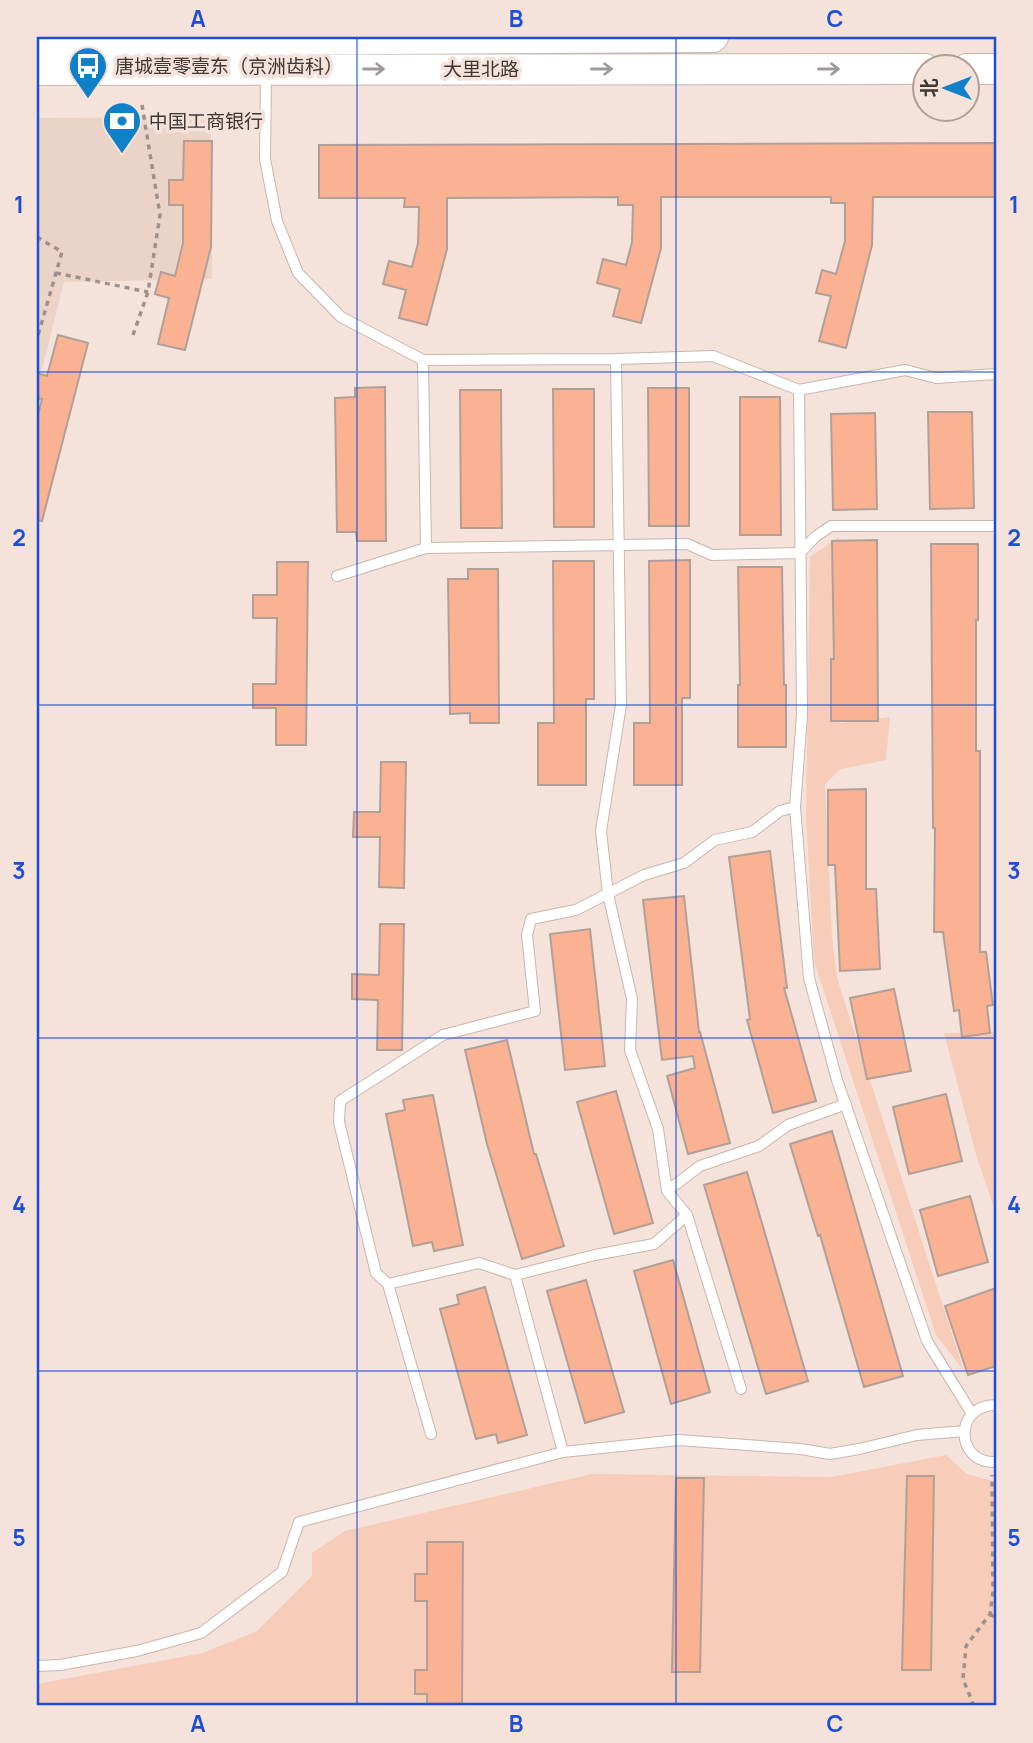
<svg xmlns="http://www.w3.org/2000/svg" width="1033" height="1743" font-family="Manrope,'Noto Sans SC',sans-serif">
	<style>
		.built { fill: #ecd3c8 }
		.green { fill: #f7cdba }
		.building { fill: #fab293; stroke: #b1a098; stroke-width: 2 }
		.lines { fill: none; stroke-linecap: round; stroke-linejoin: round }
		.lane-casing { stroke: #c8b6af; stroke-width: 12 }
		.secondary-casing { stroke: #c8b6af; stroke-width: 32 }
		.path { stroke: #9e918b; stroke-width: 3.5; stroke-dasharray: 5 5; stroke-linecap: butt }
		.lane { stroke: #fff; stroke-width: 10 }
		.secondary { stroke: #fff; stroke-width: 30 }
		.oneway { stroke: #9e9b9a }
		.grid { fill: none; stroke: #1d4ed8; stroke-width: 2; stroke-opacity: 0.55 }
		.labels { text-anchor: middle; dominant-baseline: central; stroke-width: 7; stroke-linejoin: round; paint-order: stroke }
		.poi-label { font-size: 19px; fill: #3e3734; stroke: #f5e2da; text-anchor: start }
		.street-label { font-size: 19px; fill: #3e3734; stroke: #f5e2da }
		.neatline { fill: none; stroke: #1d4ed8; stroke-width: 2.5 }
		.grid-label { font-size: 23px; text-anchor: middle; font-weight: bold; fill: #1d4ed8 }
	</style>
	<rect width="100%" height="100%" fill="#f5e2da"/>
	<path class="built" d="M 211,117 L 212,279 L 64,282 L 37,388 L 37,118 Z"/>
	<path class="green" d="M 839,537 L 839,723 L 890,717 L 886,760 L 841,769 L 825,784 L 832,937 L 837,978 L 964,1371 L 936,1335 L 814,961 L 806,816 L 810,557 Z
		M 996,1032 L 996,1214 L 977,1158 L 944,1033 Z
		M 946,1455 L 967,1474 L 996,1482 L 996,1706 L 37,1706 L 37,1684 L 203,1653 L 257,1631 L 312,1576 L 312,1553 L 345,1531 L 592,1474 L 832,1477 Z"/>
	<path class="building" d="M 184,141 L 212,141 L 211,247 L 185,350 L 158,344 L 169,298 L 155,294 L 161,272 L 175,276 L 183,243 L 183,205 L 169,205 L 169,180 L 183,180 Z
		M 996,143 L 996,197 L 873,197 L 872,245 L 846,348 L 819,341 L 831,296 L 816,293 L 822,270 L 836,274 L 845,241 L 845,203 L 831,203 L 831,197 L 661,197 L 661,248 L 641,323 L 613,316 L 620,289 L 597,283 L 603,259 L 626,265 L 632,242 L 633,205 L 618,205 L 618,197 L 447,198 L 447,249 L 427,325 L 399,318 L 406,290 L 383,284 L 389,261 L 412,267 L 418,243 L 419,207 L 404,207 L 405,198 L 319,198 L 319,145 Z
		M 58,335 L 88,343 L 42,521 L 37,520 L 37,419 L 42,399 L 37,398 L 37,373 L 47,376 Z
		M 385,387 L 386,541 L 357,541 L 356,532 L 337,532 L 335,398 L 355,397 L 355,388 Z
		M 648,388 L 689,388 L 689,526 L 649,526 Z
		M 553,389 L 594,389 L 594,527 L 554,527 Z
		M 460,390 L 501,390 L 502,528 L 461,528 Z
		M 740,397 L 780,397 L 781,535 L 740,535 Z
		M 928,412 L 972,412 L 974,508 L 930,509 Z
		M 875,413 L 877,509 L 833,510 L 831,414 Z
		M 877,540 L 878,721 L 831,721 L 831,659 L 834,659 L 832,541 Z
		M 931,544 L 978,544 L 978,620 L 976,620 L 976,751 L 980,751 L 980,952 L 986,952 L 993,1005 L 987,1006 L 990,1033 L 962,1037 L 959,1010 L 954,1011 L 943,932 L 934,932 L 935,828 L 933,828 Z
		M 690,560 L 690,698 L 682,698 L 682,785 L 634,785 L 634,723 L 650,723 L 649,561 Z
		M 553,561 L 594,561 L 594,699 L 586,699 L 586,785 L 538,785 L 538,723 L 554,723 Z
		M 277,562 L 308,562 L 306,745 L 276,745 L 276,708 L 253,708 L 253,684 L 276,684 L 277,618 L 253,618 L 253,595 L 277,595 Z
		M 738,567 L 782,567 L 784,685 L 786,685 L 786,747 L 738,747 L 738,685 L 740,685 Z
		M 468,569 L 498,569 L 499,723 L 470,723 L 470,713 L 450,714 L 448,579 L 468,579 Z
		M 381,762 L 406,762 L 404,888 L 379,887 L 380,837 L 353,837 L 354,812 L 380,812 Z
		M 866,789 L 866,889 L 876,889 L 880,969 L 840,971 L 835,865 L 828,865 L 828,790 Z
		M 770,851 L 787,988 L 784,988 L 816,1101 L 773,1113 L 747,1020 L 750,1019 L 729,857 Z
		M 684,896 L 699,1032 L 700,1032 L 730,1143 L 688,1154 L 667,1076 L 695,1068 L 693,1056 L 662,1060 L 643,900 Z
		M 380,924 L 404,924 L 402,1050 L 377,1050 L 378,1000 L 352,999 L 352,974 L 379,975 Z
		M 590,929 L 605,1066 L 565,1070 L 550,934 Z
		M 894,989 L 911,1071 L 867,1079 L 850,998 Z
		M 507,1040 L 534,1154 L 536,1154 L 564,1246 L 522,1259 L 487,1144 L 465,1050 Z
		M 616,1091 L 653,1223 L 614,1234 L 577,1102 Z
		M 946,1094 L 962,1161 L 909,1174 L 893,1107 Z
		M 433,1095 L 463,1245 L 434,1251 L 432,1242 L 413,1246 L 386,1114 L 405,1110 L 403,1100 Z
		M 832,1131 L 903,1376 L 864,1387 L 820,1235 L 818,1236 L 790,1144 Z
		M 747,1172 L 808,1381 L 766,1394 L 704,1185 Z
		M 970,1196 L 988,1262 L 938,1276 L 920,1210 Z
		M 673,1260 L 710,1392 L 671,1404 L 634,1271 Z
		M 586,1280 L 624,1412 L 585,1423 L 547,1291 Z
		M 485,1287 L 527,1435 L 498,1443 L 496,1434 L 476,1439 L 440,1309 L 459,1304 L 457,1295 Z
		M 996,1288 L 996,1366 L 968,1375 L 945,1306 Z
		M 907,1476 L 934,1476 L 931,1670 L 902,1670 Z
		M 676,1478 L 704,1478 L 700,1672 L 672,1672 Z
		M 427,1542 L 463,1542 L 462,1706 L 427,1706 L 427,1694 L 415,1694 L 415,1670 L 427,1670 L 427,1601 L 415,1601 L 415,1574 L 427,1574 Z"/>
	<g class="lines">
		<defs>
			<path id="lane" d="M 266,73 L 265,159 L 277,221 L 298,273 L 341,317 L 423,360 L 616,359 L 713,356 L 799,390 L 905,370 L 936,378 L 996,374
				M 616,359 L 621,705 L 601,831 L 608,894 L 632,999 L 630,1050 L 658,1129 L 667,1191 L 687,1215 L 741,1389
				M 423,360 L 426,548
				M 799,390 L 802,715 L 795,807 L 809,978 L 837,1080 L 927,1341 L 972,1414
				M 337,576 L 426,548 L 687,544 L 712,555 L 800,553 L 815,537 L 831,526 L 996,526
				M 667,1191 L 700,1166 L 759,1146 L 788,1125 L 846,1104
				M 515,1275 L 563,1452
				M 388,1284 L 479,1263 L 515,1275 L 595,1255 L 654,1244 L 687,1215
				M 996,1405 C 953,1405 955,1464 996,1462
				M 431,1434 L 388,1284 L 376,1273 L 339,1122 L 340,1101 L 443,1035 L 535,1011 L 527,935 L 531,919 L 576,910 L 644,875 L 684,863 L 715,840 L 752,832 L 780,811 L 795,807
				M 37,1666 L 60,1665 L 137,1651 L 201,1633 L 282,1572 L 299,1522 L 563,1452 L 678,1440 L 801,1449 L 830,1454 L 859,1449 L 917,1435 L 964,1431"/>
			<path id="secondary" d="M 37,41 L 713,37
				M 967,69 L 996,69
				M 37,70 L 925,69"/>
		</defs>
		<use href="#lane" class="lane-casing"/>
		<use href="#secondary" class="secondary-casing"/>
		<path class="path" d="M 37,237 L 62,252 L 37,339
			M 56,273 L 148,292
			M 133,335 L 148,292 L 160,215 L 142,105
			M 990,1614 L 996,1618
			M 974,1706 L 963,1679 L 966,1646 L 990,1614 L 993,1592 L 992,1475"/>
		<use href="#lane" class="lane"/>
		<use href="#secondary" class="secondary"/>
	</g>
	<defs><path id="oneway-shaft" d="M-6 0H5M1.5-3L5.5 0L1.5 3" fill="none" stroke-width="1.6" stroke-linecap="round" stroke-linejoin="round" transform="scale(1.75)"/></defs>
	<g class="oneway">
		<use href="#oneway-shaft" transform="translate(374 69)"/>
		<use href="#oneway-shaft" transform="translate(602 69)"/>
		<use href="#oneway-shaft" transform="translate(829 69)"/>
	</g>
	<path class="grid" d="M 357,37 L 357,1706M 676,37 L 676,1706M 37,372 L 996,372M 37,705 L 996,705M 37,1038 L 996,1038M 37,1371 L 996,1371"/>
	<defs>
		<symbol id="bus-pin" viewBox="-11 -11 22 30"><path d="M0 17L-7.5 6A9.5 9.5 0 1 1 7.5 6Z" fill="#0f80c9" stroke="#f5e2da"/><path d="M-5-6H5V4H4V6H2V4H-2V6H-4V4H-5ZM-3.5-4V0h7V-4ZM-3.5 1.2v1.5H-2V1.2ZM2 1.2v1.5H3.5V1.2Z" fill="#fff"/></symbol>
		<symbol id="bank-pin" viewBox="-11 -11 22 30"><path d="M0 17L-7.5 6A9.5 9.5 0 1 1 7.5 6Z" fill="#0f80c9" stroke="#f5e2da"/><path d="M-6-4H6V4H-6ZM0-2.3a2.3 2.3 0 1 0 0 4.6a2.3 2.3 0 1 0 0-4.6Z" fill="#fff"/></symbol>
	</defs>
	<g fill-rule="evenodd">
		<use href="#bus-pin" x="66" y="44" width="44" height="60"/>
		<use href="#bank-pin" x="100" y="99" width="44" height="60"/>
	</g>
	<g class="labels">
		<g class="poi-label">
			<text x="115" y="66">唐城壹零壹东（京洲齿科）</text>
			<text x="149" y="121">中国工商银行</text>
		</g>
		<g class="street-label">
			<text x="481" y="69">大里北路</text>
		</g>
	</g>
	<rect width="1033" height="1743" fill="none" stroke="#f5e2da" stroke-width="77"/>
	<g transform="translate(946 88) rotate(270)"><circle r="33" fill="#f5e2da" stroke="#ac9e98" stroke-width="2"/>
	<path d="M0-5L12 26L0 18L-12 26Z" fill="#0f80c9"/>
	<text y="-10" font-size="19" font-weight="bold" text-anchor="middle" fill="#3e3734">北</text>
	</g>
	<rect x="38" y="38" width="957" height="1666" class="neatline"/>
	<g class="grid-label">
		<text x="198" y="27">A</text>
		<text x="516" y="27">B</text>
		<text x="835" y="27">C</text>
		<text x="19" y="213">1</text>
		<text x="1014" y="213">1</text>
		<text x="19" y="546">2</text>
		<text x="1014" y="546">2</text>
		<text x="19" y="879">3</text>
		<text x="1014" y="879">3</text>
		<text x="19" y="1213">4</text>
		<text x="1014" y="1213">4</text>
		<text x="19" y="1546">5</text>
		<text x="1014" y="1546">5</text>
		<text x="198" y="1732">A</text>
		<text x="516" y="1732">B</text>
		<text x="835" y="1732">C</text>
	</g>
</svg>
